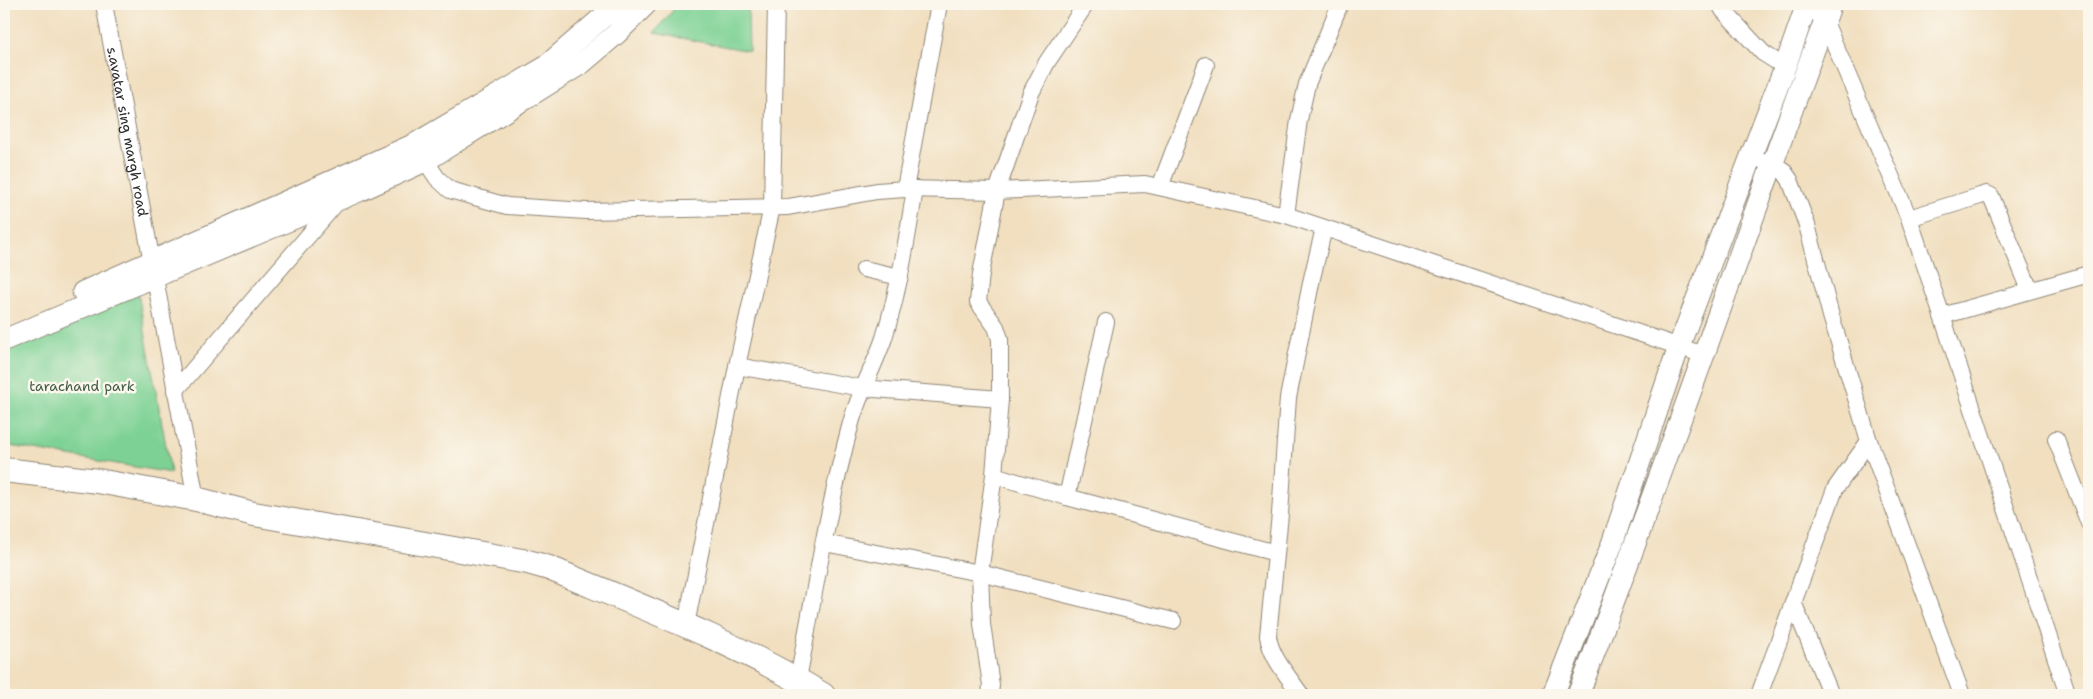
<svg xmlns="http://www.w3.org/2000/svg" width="2093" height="699" font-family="'Shantell Sans',sans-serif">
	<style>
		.green { fill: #7dd194; stroke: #547e60 }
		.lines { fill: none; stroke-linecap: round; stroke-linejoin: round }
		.minor-casing { stroke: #8e8576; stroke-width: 18 }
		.tertiary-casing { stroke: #8e8576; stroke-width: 23 }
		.secondary-casing { stroke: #8e8576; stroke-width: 26 }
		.minor { stroke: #fff; stroke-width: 16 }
		.tertiary { stroke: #fff; stroke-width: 21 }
		.secondary { stroke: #fff; stroke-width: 24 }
		.labels { text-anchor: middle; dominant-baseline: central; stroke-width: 5; stroke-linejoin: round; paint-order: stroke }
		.street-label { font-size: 14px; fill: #2b2b2b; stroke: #fbf7ec }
		.park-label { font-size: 14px; fill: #445d4a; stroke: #fbf7ec }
	</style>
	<rect width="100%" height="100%" fill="#fbf7ec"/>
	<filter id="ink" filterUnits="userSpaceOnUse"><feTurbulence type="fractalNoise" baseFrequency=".02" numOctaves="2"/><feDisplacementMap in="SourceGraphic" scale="10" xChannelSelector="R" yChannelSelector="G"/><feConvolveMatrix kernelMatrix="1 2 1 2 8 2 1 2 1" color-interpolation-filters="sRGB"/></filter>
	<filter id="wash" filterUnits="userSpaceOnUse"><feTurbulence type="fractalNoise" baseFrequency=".0096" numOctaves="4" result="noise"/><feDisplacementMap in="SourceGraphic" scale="20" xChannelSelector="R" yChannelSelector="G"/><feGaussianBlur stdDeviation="1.12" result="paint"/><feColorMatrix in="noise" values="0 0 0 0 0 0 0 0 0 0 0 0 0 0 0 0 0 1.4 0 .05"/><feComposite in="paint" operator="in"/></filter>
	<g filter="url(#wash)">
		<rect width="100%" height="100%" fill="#f1dfc0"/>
		<path class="green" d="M 678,4 L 748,4 L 749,51 L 654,33 Z
			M 137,288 L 171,473 L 4,445 L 4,338 Z"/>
	</g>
	<g filter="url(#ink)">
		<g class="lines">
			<defs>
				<g id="minor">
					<path id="s1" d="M 104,4 L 196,499"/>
					<path d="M 1720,4 L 1723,10 L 1763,53 L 1785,67"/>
					<path d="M 1809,4 L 1825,22 L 1909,218 L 1942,316"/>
					<path d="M 419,151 L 437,178 L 450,190 L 507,206 L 586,211 L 788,207 L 877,191 L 905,189 L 997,191 L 1145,184 L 1286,215 L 1704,355"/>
					<path d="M 1763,161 L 1783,170 L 1790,180 L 1807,225 L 1831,316 L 1869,441 L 1962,695"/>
					<path d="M 1160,187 L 1206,65"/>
					<path d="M 905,189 L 939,4"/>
					<path d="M 1286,215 L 1299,120 L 1307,84 L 1340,4"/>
					<path d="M 1909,218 L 1980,196 L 1987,194 L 1991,196 L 2030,290"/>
					<path d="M 864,269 L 900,277"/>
					<path d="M 1106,322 L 1067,497 L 1276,553"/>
					<path d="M 737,366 L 862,388 L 1000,399"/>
					<path d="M 175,391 L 338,201"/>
					<path d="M 2056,439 L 2089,523"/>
					<path d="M 994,475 L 1067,497"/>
					<path d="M 824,543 L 980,573 L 1173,621"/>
					<path d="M 1793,602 L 1831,695"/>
					<path d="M 686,625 L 737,366 L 772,207 L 776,4"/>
					<path d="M 798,680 C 814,594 828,507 851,423 C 859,393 874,367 884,338 C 899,290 907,239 915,189"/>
					<path d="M 990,695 L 991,685 L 982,624 L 980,573 L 994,475 L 1000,399 L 1000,339 L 996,327 L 978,302 L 981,274 L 997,191 L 1031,93 L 1047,62 L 1086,4"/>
					<path d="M 1301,695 C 1289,677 1271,658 1268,636 L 1280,514 L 1288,398 L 1312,278 L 1324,228"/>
					<path d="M 1759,695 L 1835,489 L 1869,441"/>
					<path d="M 2068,695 L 1942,316 L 2089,274"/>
				</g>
				<path id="tertiary" d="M 83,292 L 415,144 L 544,68 L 618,4
					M 4,340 L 359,191 L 425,161 L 582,63 L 616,34 L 646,4
					M 1553,695 L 1612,544 L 1679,346 L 1786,64 L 1807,4
					M 1578,695 C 1667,466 1745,234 1831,4"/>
				<path id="secondary" d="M 4,470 L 98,481 L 196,499 L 254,514 L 528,562 L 549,568 C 642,607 737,643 823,695"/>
			</defs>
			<use href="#minor" class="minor-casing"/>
			<use href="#tertiary" class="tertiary-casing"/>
			<use href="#secondary" class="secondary-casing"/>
			<use href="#minor" class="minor"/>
			<use href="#tertiary" class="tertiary"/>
			<use href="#secondary" class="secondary"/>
		</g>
	</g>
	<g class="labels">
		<g class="street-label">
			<text stroke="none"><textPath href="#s1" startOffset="130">s.avatar sing margh road</textPath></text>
		</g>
		<g class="park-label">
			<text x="82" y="386">tarachand park</text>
		</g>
	</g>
	<rect width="2093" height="699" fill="none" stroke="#fbf7ec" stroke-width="20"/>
</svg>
